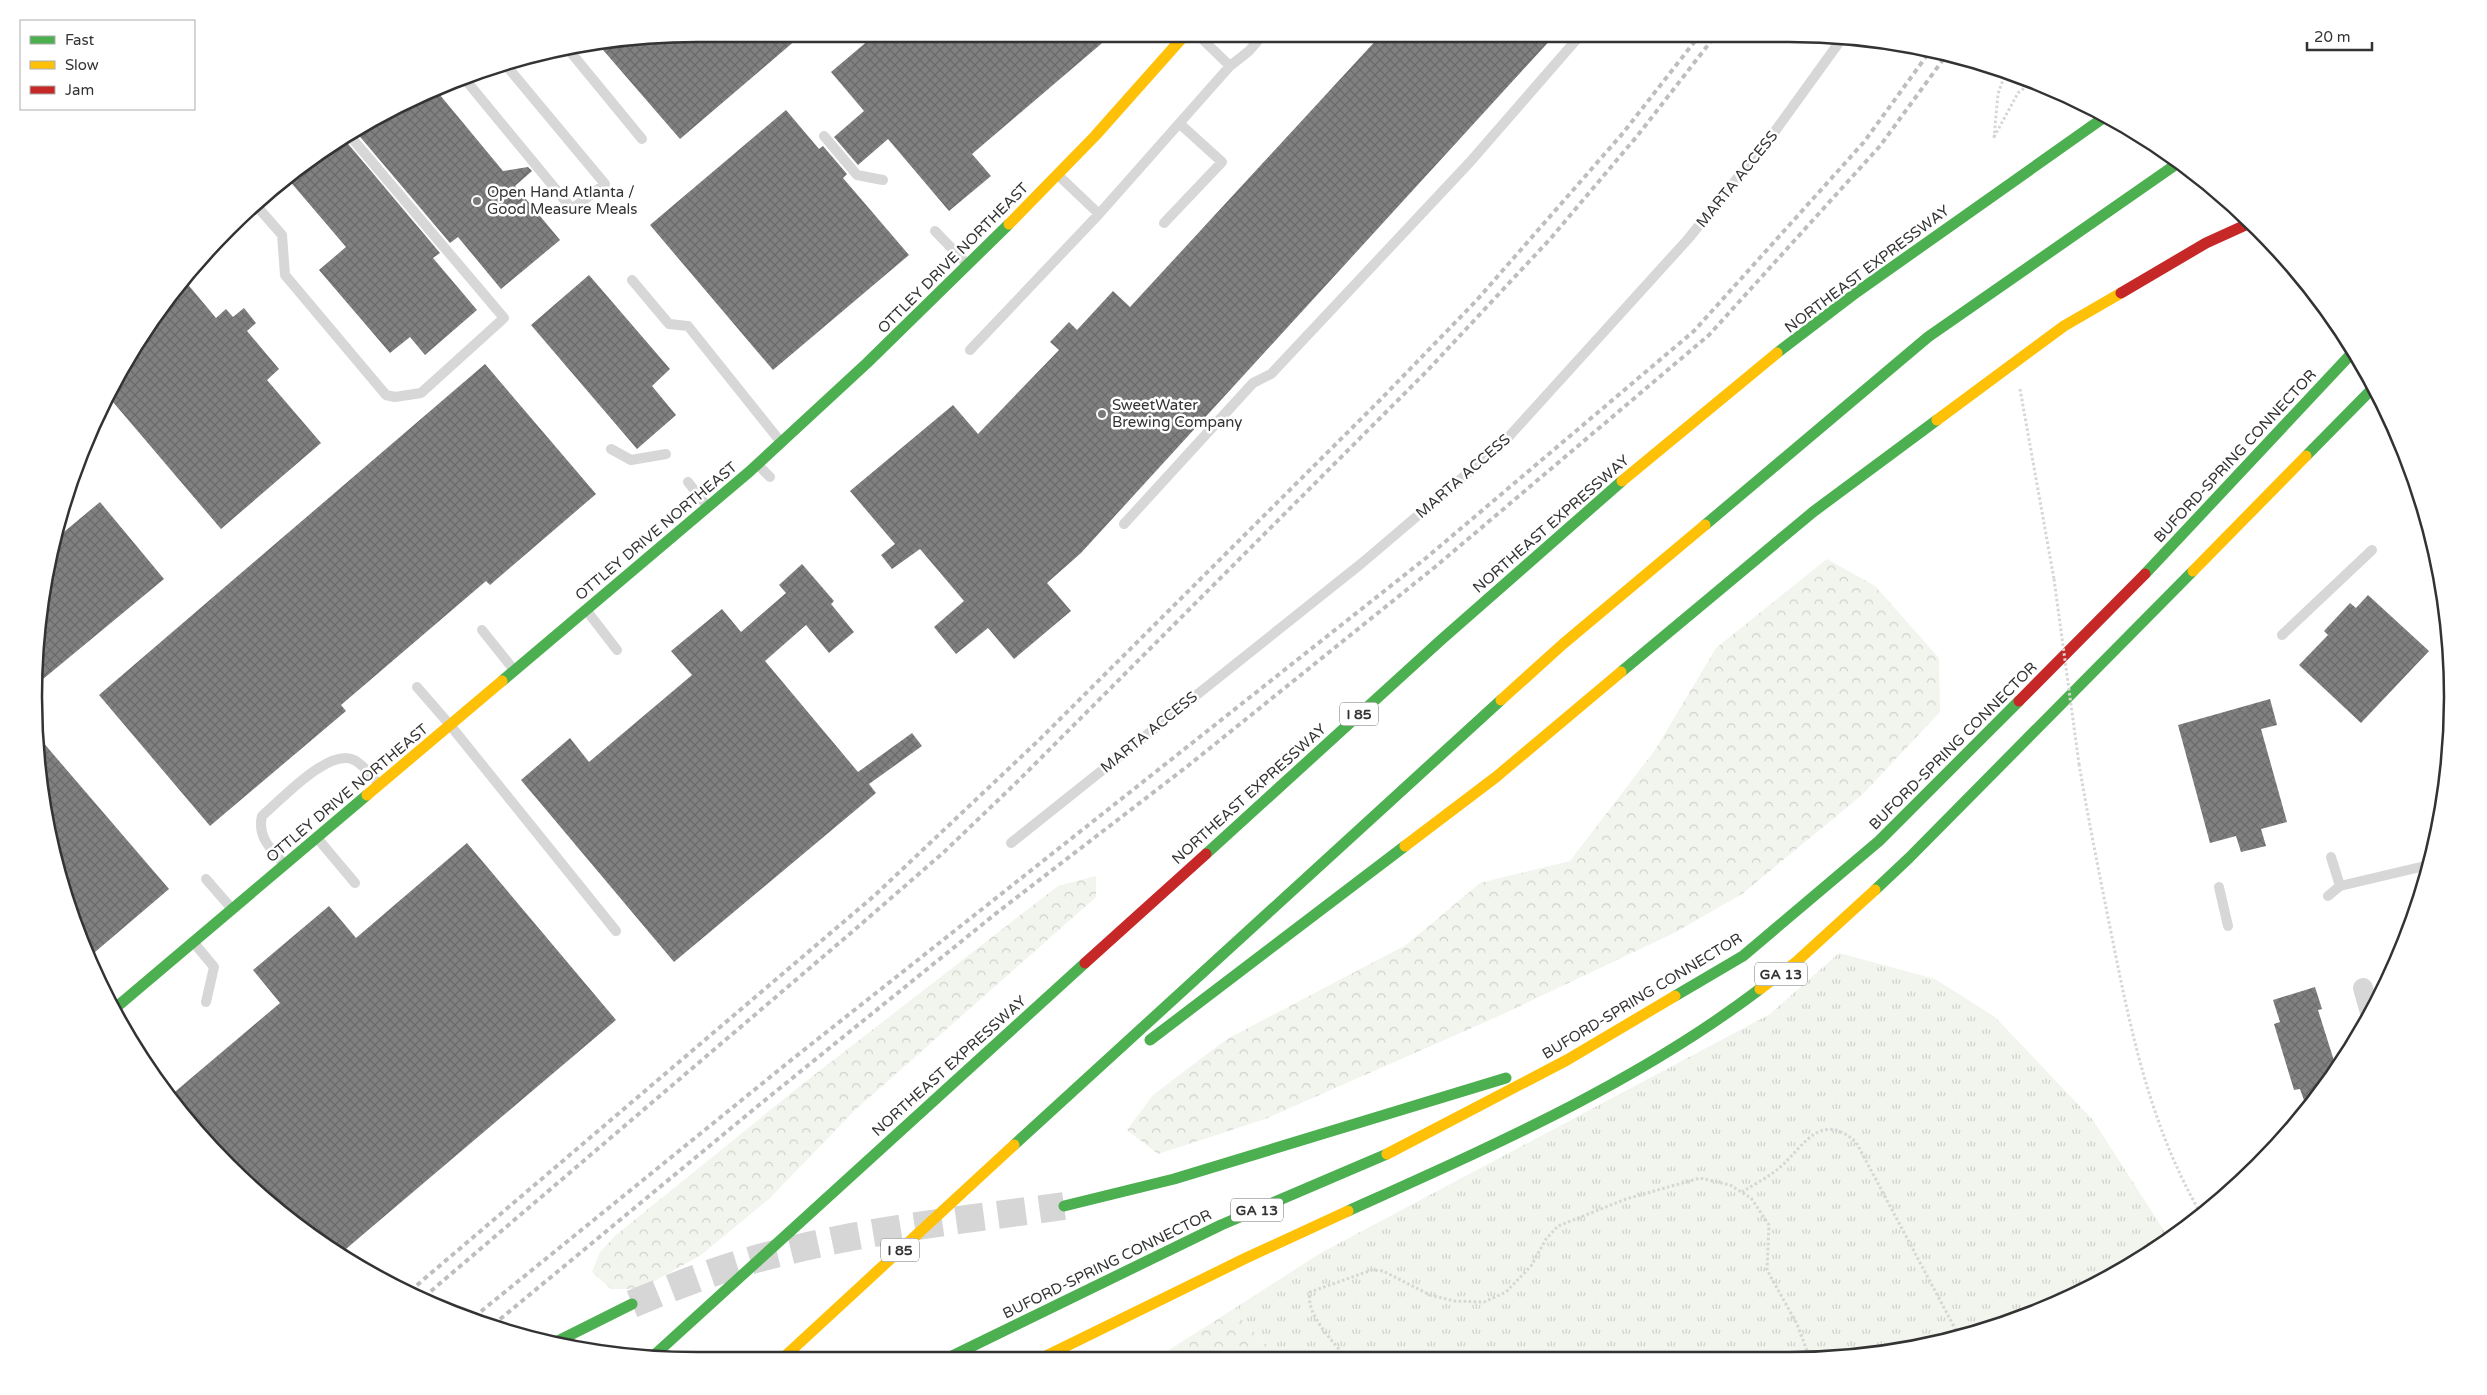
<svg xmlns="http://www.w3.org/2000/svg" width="2487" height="1395" font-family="'Varela Round',sans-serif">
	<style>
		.grass { fill: url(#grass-tufts) }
		.forest { fill: url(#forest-crowns) }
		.building { fill: url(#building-cross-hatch) }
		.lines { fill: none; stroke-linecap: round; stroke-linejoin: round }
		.highway-tunnel { stroke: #d6d6d6; stroke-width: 28; stroke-dasharray: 28 14; stroke-linecap: butt }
		.path { stroke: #d6d6d6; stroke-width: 3; stroke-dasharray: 2.5 2.5; stroke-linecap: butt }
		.lane { stroke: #d7d7d7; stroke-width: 10 }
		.street { stroke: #d7d7d7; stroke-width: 20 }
		.fast { stroke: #4caf50; stroke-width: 11 }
		.slow { stroke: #ffc107; stroke-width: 11 }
		.jam { stroke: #c62828; stroke-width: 11 }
		.rail { stroke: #bebebe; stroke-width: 4; stroke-dasharray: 5 4; stroke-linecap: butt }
		.path-bridge { stroke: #d6d6d6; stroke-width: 3; stroke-dasharray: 2.5 2.5; stroke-linecap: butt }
		.poi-dot { fill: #7a7a7a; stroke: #fff; stroke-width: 2 }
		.labels { text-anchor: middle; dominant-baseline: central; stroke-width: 5; stroke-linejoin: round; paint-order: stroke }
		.shield { fill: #fff; stroke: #707070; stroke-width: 1 }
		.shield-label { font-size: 14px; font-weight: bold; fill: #333 }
		.street-label { font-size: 15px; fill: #333; stroke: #fff }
		.poi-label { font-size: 15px; fill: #333; stroke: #fff; text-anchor: start }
		.rim { fill: none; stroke: #333; stroke-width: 2.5 }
	</style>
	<defs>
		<pattern id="grass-tufts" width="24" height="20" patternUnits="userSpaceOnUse" patternTransform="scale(1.25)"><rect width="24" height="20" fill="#f1f5ed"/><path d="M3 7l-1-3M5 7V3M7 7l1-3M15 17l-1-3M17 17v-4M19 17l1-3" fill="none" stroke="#cfd2cc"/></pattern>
		<pattern id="forest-crowns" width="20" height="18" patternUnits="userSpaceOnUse" patternTransform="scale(1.25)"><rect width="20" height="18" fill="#f1f5ed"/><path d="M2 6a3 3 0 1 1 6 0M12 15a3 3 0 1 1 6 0" fill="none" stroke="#cfd2cc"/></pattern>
		<pattern id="building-cross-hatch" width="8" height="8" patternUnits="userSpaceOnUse" patternTransform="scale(1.25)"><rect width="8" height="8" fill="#818181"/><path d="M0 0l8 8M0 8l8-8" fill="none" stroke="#6a6a6a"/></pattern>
	</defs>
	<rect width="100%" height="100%" fill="#fff"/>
	<path class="grass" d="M 1839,953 L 1935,979 L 1995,1017 L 2093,1120 L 2170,1240 L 2158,1250 L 2003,1326 L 1876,1356 L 1280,1358 L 1232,1310 L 1319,1254 L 1770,1014 Z"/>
	<path class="forest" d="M 1827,559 L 1875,586 L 1939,658 L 1940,712 L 1862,795 L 1742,894 L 1674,933 L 1501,1015 L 1265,1119 L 1158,1154 L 1127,1130 L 1153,1095 L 1227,1039 L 1406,945 L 1480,883 L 1570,861 L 1655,750 L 1716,648 Z
		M 1096,876 L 1096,897 L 854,1111 L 769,1199 L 701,1255 L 640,1289 L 611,1289 L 592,1272 L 600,1252 L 616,1235 L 800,1086 L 1058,886 Z
		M 1232,1310 L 1280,1358 L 1156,1358 Z"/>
	<path class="building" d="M 1554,36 L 1081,553 L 1047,583 L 1071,611 L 1014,659 L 988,628 L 956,654 L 934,627 L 964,601 L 920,549 L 892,569 L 881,555 L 895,544 L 850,491 L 953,405 L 978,434 L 1059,350 L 1050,342 L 1069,322 L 1077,330 L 1113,291 L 1130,307 L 1379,37 Z
		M 1108,38 L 972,154 L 991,176 L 949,211 L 888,139 L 858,165 L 834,137 L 864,111 L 831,72 L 870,39 Z
		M 611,39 L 797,39 L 680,139 L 597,43 Z
		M 435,89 L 503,171 L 528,167 L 532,171 L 515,186 L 560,240 L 501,289 L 458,237 L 450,243 L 356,132 L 404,102 Z
		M 786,110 L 819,149 L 823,146 L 847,174 L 843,178 L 909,255 L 773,370 L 650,225 Z
		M 344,139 L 440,253 L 433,258 L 477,310 L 425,355 L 410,337 L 390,353 L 319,270 L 346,247 L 288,179 L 308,162 Z
		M 589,275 L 670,369 L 652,386 L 676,415 L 637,449 L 531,325 Z
		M 185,281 L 216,318 L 226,309 L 233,317 L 244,308 L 256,323 L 247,331 L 279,369 L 267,380 L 321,443 L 221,529 L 107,395 L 146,328 Z
		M 485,364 L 596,494 L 490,585 L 486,581 L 341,705 L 346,711 L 210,826 L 99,695 Z
		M 100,502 L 164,579 L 37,684 L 39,611 L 53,541 Z
		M 802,564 L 834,601 L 831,604 L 854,632 L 829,653 L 806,625 L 765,661 L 858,772 L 912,733 L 922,746 L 869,784 L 876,793 L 674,962 L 521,780 L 570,738 L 589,762 L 692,675 L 671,651 L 722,609 L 741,632 L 786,593 L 779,585 Z
		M 2368,595 L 2429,651 L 2361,723 L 2299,665 L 2328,635 L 2324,631 L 2350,603 L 2356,608 Z
		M 2270,699 L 2277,725 L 2261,729 L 2287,822 L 2261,829 L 2266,846 L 2241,852 L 2236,836 L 2210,843 L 2178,725 Z
		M 35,733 L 169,889 L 88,958 L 47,827 Z
		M 467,843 L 616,1020 L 340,1254 L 260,1197 L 198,1135 L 170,1096 L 280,1003 L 253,970 L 329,906 L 356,938 Z
		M 2315,987 L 2322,1009 L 2318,1010 L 2336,1067 L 2306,1106 L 2300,1089 L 2294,1090 L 2274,1024 L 2280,1022 L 2273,1000 Z"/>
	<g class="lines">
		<path class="highway-tunnel" d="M 632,1304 C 680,1284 731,1264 783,1252 C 874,1229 970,1219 1064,1206"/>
		<path class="path" d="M 1994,137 L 2018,93 L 2032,82
			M 1994,138 L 1998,94 L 2006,71
			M 2020,389 L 2054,579
			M 2079,764 C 2089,823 2101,883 2113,942 C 2132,1037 2152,1130 2201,1214
			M 1742,1192 C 1753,1185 1767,1178 1778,1169 C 1805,1146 1819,1110 1856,1142 L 1959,1336
			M 1345,1357 C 1333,1340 1305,1315 1310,1292 L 1372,1270 L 1383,1271 L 1430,1295 L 1454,1301 L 1484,1302 L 1506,1292 L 1531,1266 L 1546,1239 L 1558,1226 L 1626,1199 L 1700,1178 L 1730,1185 L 1751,1198 L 1769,1225 L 1767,1270 L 1797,1324 L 1809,1356"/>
		<path class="lane" d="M 1200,37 L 1230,66
			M 568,49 L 642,139
			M 464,78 L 572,209 L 605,184 L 505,64
			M 824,136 L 857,175 L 883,180
			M 1058,175 L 1099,214
			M 255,204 L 282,235 L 285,275 L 386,395 L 395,397 L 421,393 L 504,318 L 350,136
			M 1164,223 L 1222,162 L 1180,124
			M 935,231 L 967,264
			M 632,280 L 669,324 L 688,326 L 780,441
			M 970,350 L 1099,214 L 1230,66 L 1249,51 L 1261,37
			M 611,449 L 631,460 L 666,454
			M 758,465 L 770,477
			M 688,482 L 707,506
			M 1124,524 L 1253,383 L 1271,374 L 1470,162 L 1577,39 L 1576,36
			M 587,611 L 617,650
			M 482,630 L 514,670
			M 2282,635 L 2372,550
			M 417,687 L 450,725 L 616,931
			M 318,839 L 355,883
			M 1011,843 L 1362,563 L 1503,443 L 1688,239 L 1770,138 L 1843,37
			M 2331,857 L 2340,886 L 2429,865
			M 283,863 C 271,849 257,837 262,816 C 280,801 329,747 354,760 C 363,764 372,777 379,784
			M 206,879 L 232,909
			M 2219,887 L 2228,926
			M 2328,896 L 2340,886
			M 194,943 L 214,967 L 206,1002"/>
		<path class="street" d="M 2363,988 L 2371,1016"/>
		<path class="fast" d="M 1777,353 L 1857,292 L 2106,116
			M 2306,456 L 2374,387
			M 1705,525 L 1928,337 L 2178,163
			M 2145,574 L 2353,352
			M 1621,672 L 1813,512 L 1937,420
			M 502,681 L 749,472 L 867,363 L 1009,224
			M 1206,854 L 1441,640 L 1622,481
			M 1875,890 L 1909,858 L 2193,571
			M 1675,996 L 1743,956 L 1879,841 L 2019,701
			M 113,1010 L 367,795
			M 1150,1040 L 1405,846
			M 1014,1145 L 1501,700
			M 1064,1206 L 1174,1179 L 1506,1078
			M 1348,1211 C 1490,1147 1635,1084 1760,989
			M 554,1343 L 632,1304
			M 650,1359 L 1085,963
			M 946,1359 L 1221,1225 L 1387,1154"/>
		<path class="slow" d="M 1009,224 L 1095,136 L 1183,37
			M 1937,420 L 2064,326 L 2121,293
			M 1622,481 L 1777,353
			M 2193,571 L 2306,456
			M 1501,700 L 1563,644 L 1705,525
			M 367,795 L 502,681
			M 1405,846 L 1496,777 L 1621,672
			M 1760,989 L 1795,963 L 1875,890
			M 1387,1154 L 1567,1060 L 1675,996
			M 1042,1358 L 1246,1258 L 1348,1211
			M 782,1359 L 1014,1145"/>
		<path class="jam" d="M 2121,293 L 2206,243 L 2250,223
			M 2019,701 L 2145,574
			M 1085,963 L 1206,854"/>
		<path class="rail" d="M 410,1291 L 874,896 L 1039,740 L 1380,400 L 1476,301 L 1623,133 L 1699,36
			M 424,1297 L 852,932 L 944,852 L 1018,781 L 1427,371 L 1551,238 L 1638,135 L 1715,36
			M 474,1317 L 790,1061 L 1426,558 L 1694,331 L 1864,142 L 1928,54
			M 493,1325 L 759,1105 L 999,911 L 1189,765 L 1435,567 L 1709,335 L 1880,146 L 1945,57"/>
		<path class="path-bridge" d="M 2054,579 L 2079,764"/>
	</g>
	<g class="poi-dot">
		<circle cx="477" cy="201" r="5"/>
		<circle cx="1102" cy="414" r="5"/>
	</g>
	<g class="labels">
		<g class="shield">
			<rect x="1340" y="702.5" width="38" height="23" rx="4"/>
			<rect x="1755" y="962.5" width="52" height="23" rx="4"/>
			<rect x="1231" y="1198.5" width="52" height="23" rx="4"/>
			<rect x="881" y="1238.5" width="38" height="23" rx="4"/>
		</g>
		<g class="shield-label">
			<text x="1359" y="714">I 85</text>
			<text x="1781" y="974">GA 13</text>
			<text x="1257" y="1210">GA 13</text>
			<text x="900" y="1250">I 85</text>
		</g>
		<g class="street-label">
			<text transform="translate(1737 179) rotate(-51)">MARTA ACCESS</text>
			<text transform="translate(953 258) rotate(-45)">OTTLEY DRIVE NORTHEAST</text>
			<text transform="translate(1867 269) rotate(-37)">NORTHEAST EXPRESSWAY</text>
			<text transform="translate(2235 456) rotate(-47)">BUFORD-SPRING CONNECTOR</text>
			<text transform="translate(1463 476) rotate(-41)">MARTA ACCESS</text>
			<text transform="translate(1551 524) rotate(-41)">NORTHEAST EXPRESSWAY</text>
			<text transform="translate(656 531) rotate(-40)">OTTLEY DRIVE NORTHEAST</text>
			<text transform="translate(1149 732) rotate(-39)">MARTA ACCESS</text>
			<text transform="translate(1953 746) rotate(-45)">BUFORD-SPRING CONNECTOR</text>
			<text transform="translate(347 793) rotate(-40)">OTTLEY DRIVE NORTHEAST</text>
			<text transform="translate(1249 794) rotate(-42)">NORTHEAST EXPRESSWAY</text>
			<text transform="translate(1642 996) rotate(-31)">BUFORD-SPRING CONNECTOR</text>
			<text transform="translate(949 1066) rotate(-42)">NORTHEAST EXPRESSWAY</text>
			<text transform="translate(1107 1264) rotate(-26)">BUFORD-SPRING CONNECTOR</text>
		</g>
		<g class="poi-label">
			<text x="487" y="192">Open Hand Atlanta /<tspan x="487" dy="17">Good Measure Meals</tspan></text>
			<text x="1112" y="405">SweetWater<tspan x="1112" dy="17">Brewing Company</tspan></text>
		</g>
	</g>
	<path d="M0 0H2487V1395H0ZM697 42H1789A655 655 0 0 1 2444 697V697A655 655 0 0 1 1789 1352H697A655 655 0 0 1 42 697V697A655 655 0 0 1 697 42Z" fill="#fff" fill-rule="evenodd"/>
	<path class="rim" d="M697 42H1789A655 655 0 0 1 2444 697V697A655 655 0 0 1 1789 1352H697A655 655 0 0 1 42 697V697A655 655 0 0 1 697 42Z"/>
	<rect x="20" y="20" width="175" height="90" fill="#ffffff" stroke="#adadad"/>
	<rect x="30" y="36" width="25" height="8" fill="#4caf50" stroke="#adadad"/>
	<text x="65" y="45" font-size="15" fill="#333333">Fast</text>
	<rect x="30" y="61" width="25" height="8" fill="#ffc107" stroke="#adadad"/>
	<text x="65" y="70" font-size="15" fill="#333333">Slow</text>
	<rect x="30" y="86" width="25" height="8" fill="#c62828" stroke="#adadad"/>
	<text x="65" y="95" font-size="15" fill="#333333">Jam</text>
	<path d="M2307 42v8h65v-8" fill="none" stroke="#333333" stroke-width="2.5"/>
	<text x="2314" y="42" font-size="15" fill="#333333" stroke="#ffffff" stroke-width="4" paint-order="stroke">20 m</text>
</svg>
